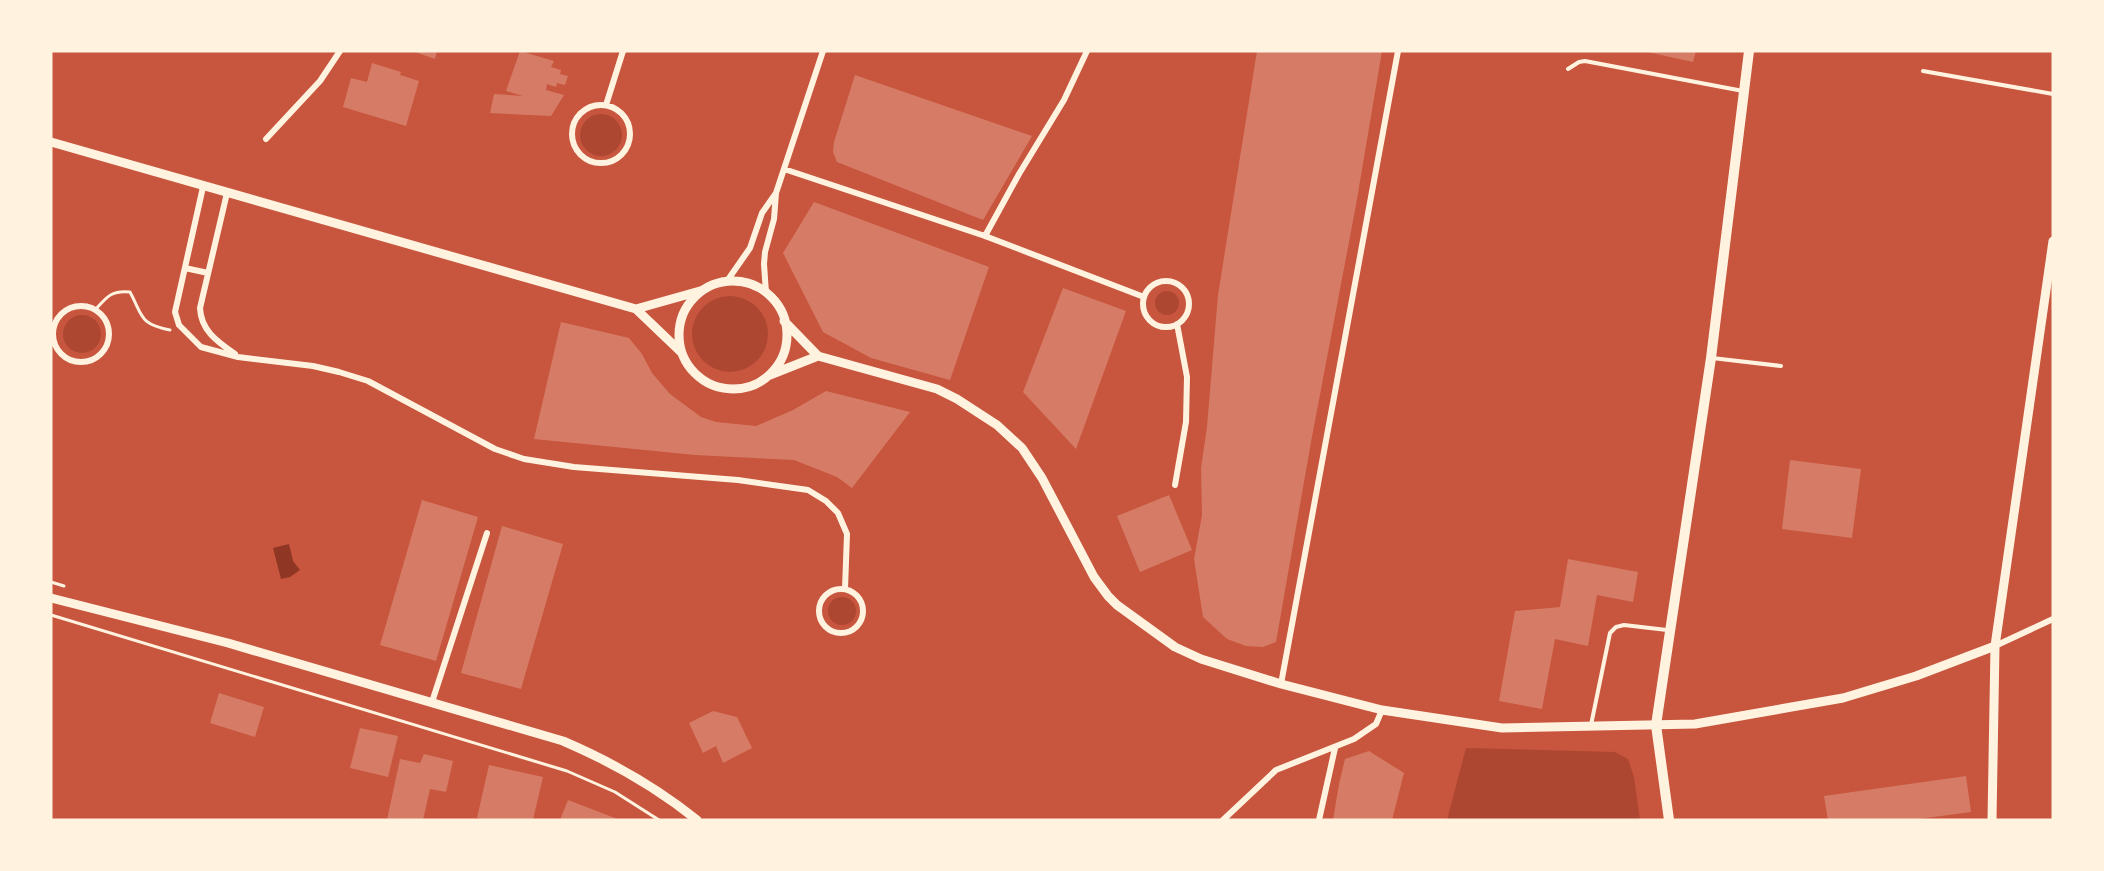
<svg xmlns="http://www.w3.org/2000/svg" width="2104" height="871" font-family="Montserrat,sans-serif">
	<style>
		.green { fill: #ae4732 }
		.water { fill: #8f3625 }
		.building { fill: #d67c66 }
		.lines { fill: none; stroke-linecap: round; stroke-linejoin: round }
		.path { stroke: #fff3e0; stroke-width: 3 }
		.service { stroke: #fff3e0; stroke-width: 4 }
		.minor { stroke: #fff3e0; stroke-width: 6 }
		.tertiary { stroke: #fff3e0; stroke-width: 9 }
		.secondary { stroke: #fff3e0; stroke-width: 10 }
	</style>
	<rect width="100%" height="100%" fill="#c8553d"/>
	<path class="green" d="M580 135a21 21 0 1 1 42 0a21 21 0 1 1-42 0Z
		M1155 303a12 12 0 1 1 24 0a12 12 0 1 1-24 0Z
		M692 334a38 38 0 1 1 76 0a38 38 0 1 1-76 0Z
		M63 334a19 19 0 1 1 38 0a19 19 0 1 1-38 0Z
		M828 611a14 14 0 1 1 28 0a14 14 0 1 1-28 0Z
		M 1466,748 L 1615,752 L 1628,759 L 1634,777 L 1640,820 L 1447,820 Z"/>
	<path class="water" d="M 289,544 L 293,561 L 300,570 L 290,577 L 281,579 L 273,548 Z"/>
	<path class="building" d="M 412,51 L 437,51 L 435,59 Z
		M 520,51 L 554,61 L 551,67 L 561,70 L 560,74 L 568,76 L 565,85 L 557,83 L 556,87 L 547,84 L 546,90 L 564,95 L 551,116 L 490,113 L 494,94 L 523,96 L 506,91 Z
		M 1257,51 L 1382,51 L 1356,205 L 1311,442 L 1276,642 L 1263,647 L 1246,646 L 1227,639 L 1203,617 L 1194,559 L 1202,515 L 1201,468 L 1207,427 L 1218,295 Z
		M 1643,51 L 1696,51 L 1693,62 Z
		M 372,63 L 401,72 L 400,75 L 419,81 L 406,126 L 343,107 L 351,78 L 367,82 Z
		M 855,75 L 1032,136 L 983,220 L 837,162 L 833,152 L 834,142 Z
		M 814,202 L 989,267 L 950,380 L 871,358 L 823,332 L 783,253 Z
		M 1063,288 L 1126,311 L 1076,449 L 1023,392 Z
		M 561,322 L 629,338 L 642,354 L 652,373 L 670,394 L 701,417 L 716,422 L 756,426 L 793,410 L 826,391 L 910,412 L 852,488 L 837,477 L 794,460 L 695,455 L 534,439 Z
		M 1790,460 L 1861,469 L 1852,538 L 1782,529 Z
		M 1169,495 L 1192,550 L 1140,572 L 1117,516 Z
		M 422,500 L 478,517 L 436,661 L 380,645 Z
		M 502,526 L 563,544 L 521,689 L 461,673 Z
		M 1568,559 L 1638,572 L 1633,602 L 1597,595 L 1588,646 L 1555,639 L 1542,709 L 1499,701 L 1515,611 L 1560,607 Z
		M 219,693 L 264,707 L 255,737 L 210,723 Z
		M 713,711 L 737,717 L 752,748 L 723,763 L 716,746 L 703,753 L 689,723 Z
		M 360,728 L 398,736 L 388,777 L 350,768 Z
		M 1369,751 L 1404,773 L 1392,820 L 1333,820 L 1339,784 L 1345,759 Z
		M 424,754 L 453,761 L 446,792 L 430,789 L 423,820 L 387,820 L 400,759 L 420,763 Z
		M 489,765 L 543,777 L 533,820 L 488,820 L 477,818 Z
		M 1966,776 L 1971,812 L 1911,820 L 1828,820 L 1824,796 Z
		M 568,800 L 620,820 L 560,820 Z"/>
	<g class="lines">
		<path class="path" d="M 95,310 C 107,297 111,290 130,292 C 143,316 139,324 170,330
			M 51,582 L 64,586
			M 51,615 L 567,771 L 615,792 L 659,820"/>
		<path class="service" d="M 1568,69 L 1579,62 L 1585,61 L 1743,91
			M 1923,71 L 2053,94
			M 1712,358 L 1781,366
			M 1591,725 L 1610,633 L 1616,627 L 1624,625 L 1667,630"/>
		<path class="minor" d="M 606,105 L 623,51
			M572 134a29 29 0 1 1 58 0a29 29 0 1 1-58 0Z
			M 266,139 L 320,81 L 340,51
			M 784,169 L 985,236 L 1144,297
			M 203,187 L 175,312 L 179,325 L 201,347 L 238,357 L 313,366 L 339,372 L 368,381 L 495,449 L 524,459 L 574,467 L 738,480 L 808,490 L 826,501 L 838,513 L 847,534 L 845,589
			M 227,193 L 200,308 C 201,331 218,342 235,354
			M 985,236 L 1019,174 L 1064,100 L 1087,51
			M 185,268 L 208,273
			M 727,281 L 750,248 L 762,213 L 776,193
			M1143 304a23 23 0 1 1 46 0a23 23 0 1 1-46 0Z
			M 766,293 L 764,264 L 765,252 L 774,219 L 776,193 L 823,51
			M53 334a28 28 0 1 1 56 0a28 28 0 1 1-56 0Z
			M 1175,485 L 1186,422 L 1187,377 L 1177,324
			M819 611a22 22 0 1 1 44 0a22 22 0 1 1-44 0Z
			M 1995,646 L 2053,619
			M 1281,684 L 1398,51
			M 432,702 L 487,533
			M 1223,820 L 1276,770 L 1354,739 L 1376,724 L 1382,710
			M 1319,820 L 1335,748"/>
		<path class="tertiary" d="M 51,142 L 636,309 L 682,353
			M679 335a54 54 0 1 1 108 0a54 54 0 1 1-108 0Z
			M 636,309 L 700,291
			M 784,321 L 818,356 L 937,389 L 957,399 L 997,425 L 1022,448 L 1042,478 L 1094,577 L 1108,596 L 1117,605 L 1175,647 L 1201,659 L 1281,684 L 1382,710 L 1502,728 L 1695,724 L 1843,698 L 1916,676 L 1995,646
			M 770,375 L 818,356
			M 51,598 L 228,643 L 563,741 C 612,762 656,787 697,820
			M 1992,820 L 1995,646 L 2053,241"/>
		<path class="secondary" d="M 1669,820 L 1656,725 L 1711,358 L 1749,51"/>
	</g>
	<rect width="2104" height="871" fill="none" stroke="#fff3e0" stroke-width="105"/>
</svg>
